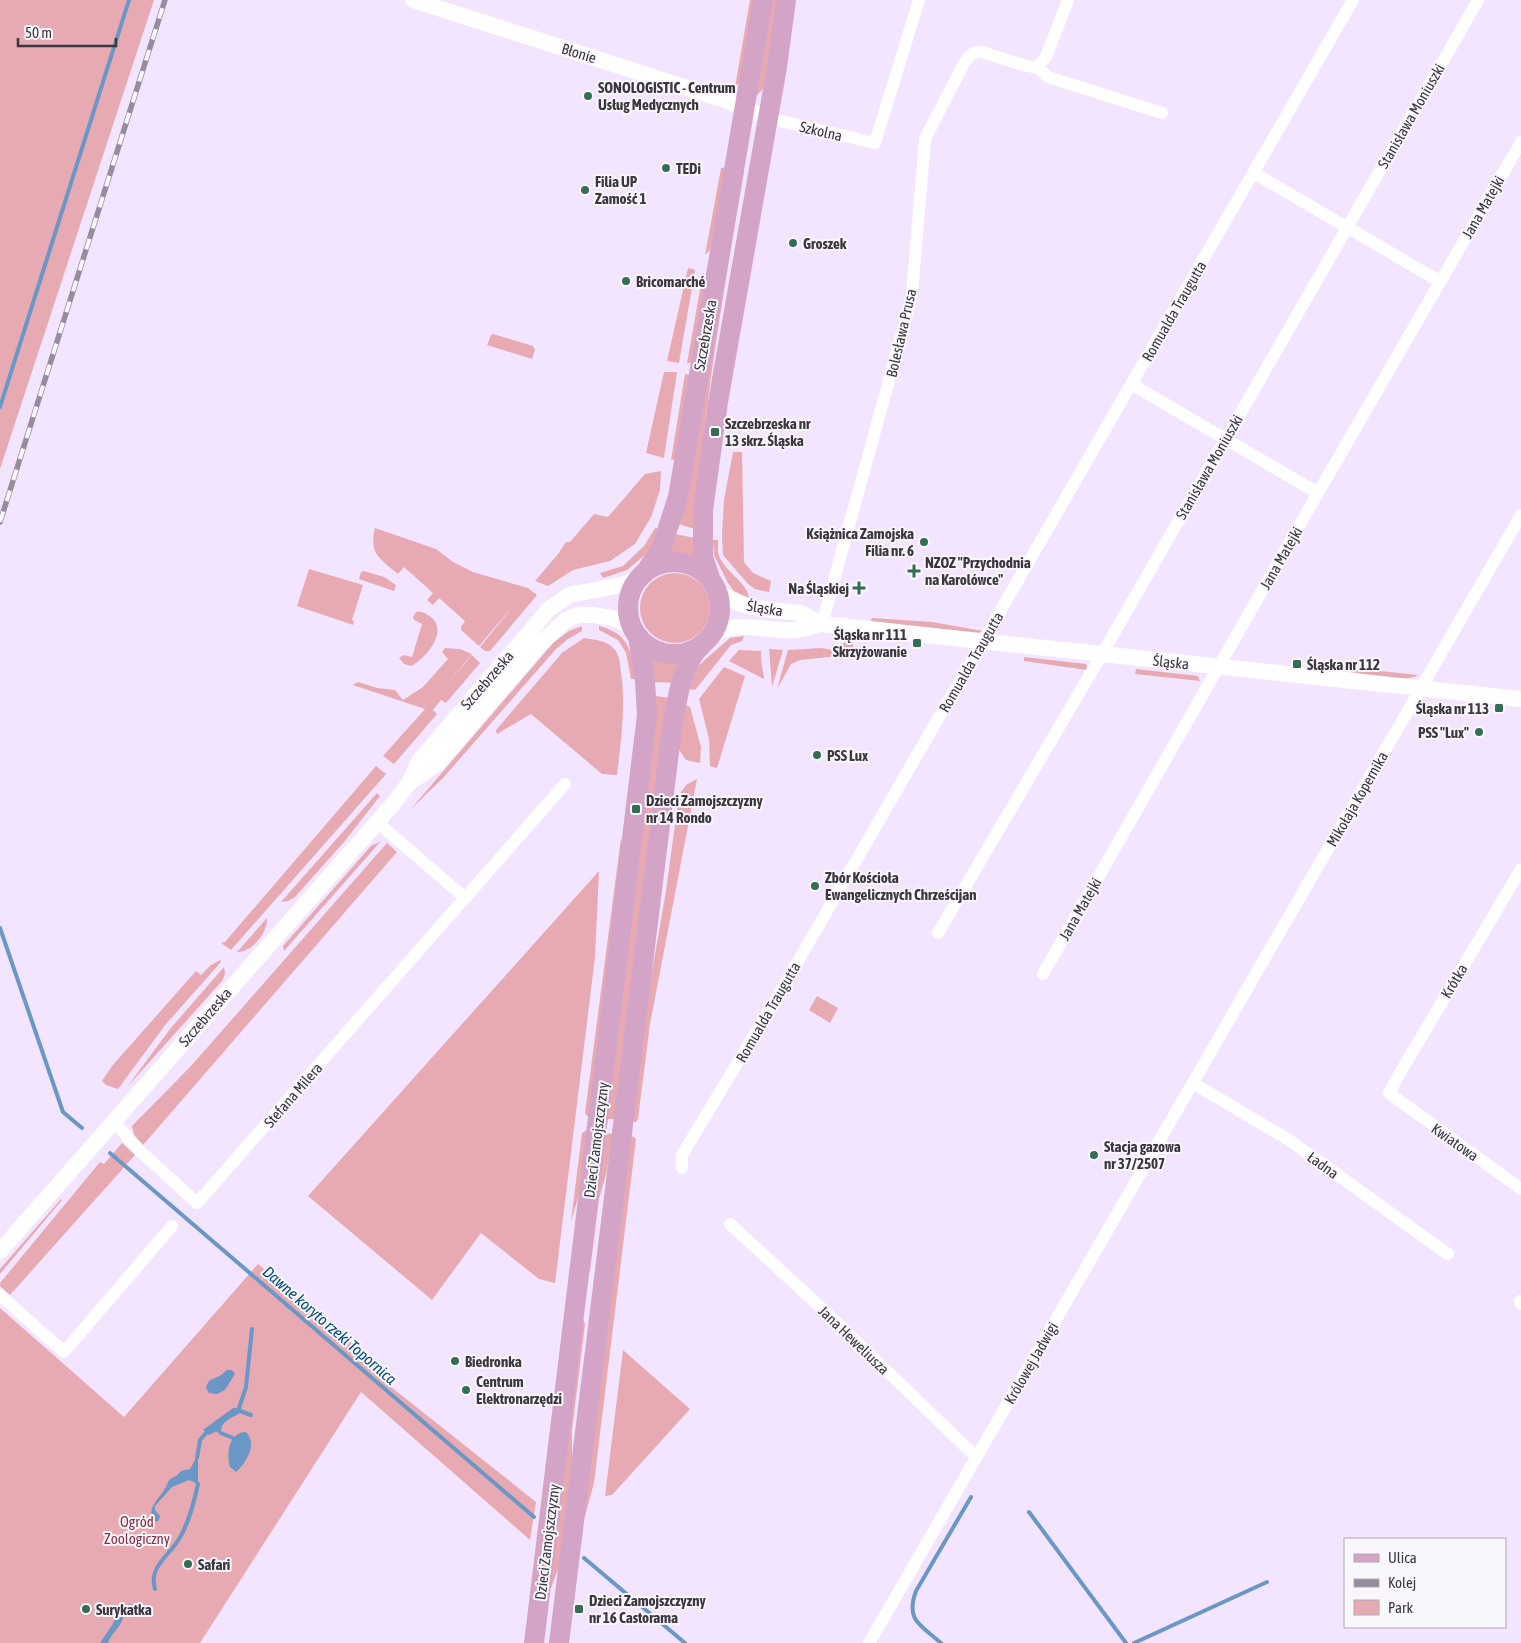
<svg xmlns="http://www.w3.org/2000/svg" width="1521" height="1643" font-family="'Asap Condensed',sans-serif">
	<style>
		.green { fill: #e7aab3 }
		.water { fill: #6a97c6 }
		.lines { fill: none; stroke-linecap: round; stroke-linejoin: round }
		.stream { stroke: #6a97c6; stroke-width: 4 }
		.minor { stroke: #fff; stroke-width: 12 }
		.tertiary { stroke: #fff; stroke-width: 16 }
		.primary { stroke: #d4a4c7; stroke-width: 20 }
		.rail-casing { stroke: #968c9e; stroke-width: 5.5 }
		.rail { stroke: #faf7fc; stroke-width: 4; stroke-dasharray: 11; stroke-linecap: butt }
		.poi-dot { fill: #356d54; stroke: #faf7fc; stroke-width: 2 }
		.labels { text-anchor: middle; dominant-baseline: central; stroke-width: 4; stroke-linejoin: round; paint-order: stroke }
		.street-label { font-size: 15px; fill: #3b3640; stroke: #faf7fc }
		.poi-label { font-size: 15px; font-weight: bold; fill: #3b3640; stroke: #faf7fc; text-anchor: start }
		.park-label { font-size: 15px; fill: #843145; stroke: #faf7fc }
		.water-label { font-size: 16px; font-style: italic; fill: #024a84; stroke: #faf7fc }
	</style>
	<rect width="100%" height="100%" fill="#f3e5ff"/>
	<path class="green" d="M 0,0 L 154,0 L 0,469 Z
		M 750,0 L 754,0 L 740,82 L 735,87 Z
		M 769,0 L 778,0 L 767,79 L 763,89 L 757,95 L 755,95 Z
		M 727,167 L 710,250 L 705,255 L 721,168 Z
		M 741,171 L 744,171 C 724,290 703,408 695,529 L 678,524 Z
		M 688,268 L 695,270 L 679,363 L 667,361 Z
		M 703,273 L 707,278 L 691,363 L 687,363 Z
		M 493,334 L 533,346 L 535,350 L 532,359 L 487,345 L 491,335 Z
		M 664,372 L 677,372 L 664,458 L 646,453 Z
		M 685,374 L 690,375 L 676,459 L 671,460 Z
		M 733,452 L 742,452 L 744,562 L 753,573 L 771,581 L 769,592 L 755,589 L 748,584 L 723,555 L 722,536 L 724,500 Z
		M 661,471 L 660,490 L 651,517 L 635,544 L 610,561 L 573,570 L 548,586 L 535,581 L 558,554 L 566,542 L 570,542 L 594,514 L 608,517 L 645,474 Z
		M 375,528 L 436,549 L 453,562 L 473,572 L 528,588 L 537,595 L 490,651 L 485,651 L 480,647 L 515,604 L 479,646 L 461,630 L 461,627 L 465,621 L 439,598 L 433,605 L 427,600 L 433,593 L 404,567 L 398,574 C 379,558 369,554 375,528 Z
		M 655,528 L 660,529 L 650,551 L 627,570 L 603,578 L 600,573 L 623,566 L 644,546 Z
		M 675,534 L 695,538 L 695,561 L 681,556 L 666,557 Z
		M 713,540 L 718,540 C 718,544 718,548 718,552 C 721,570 748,582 749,598 L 734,591 L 728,583 L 714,555 Z
		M 309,569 L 363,585 L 352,620 L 354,621 L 353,625 L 297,606 Z
		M 364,571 L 384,577 L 396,585 L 394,591 L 359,579 L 361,572 Z
		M640 608a35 35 0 1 1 70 0a35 35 0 1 1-70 0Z
		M 416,612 C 423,611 426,614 431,617 C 449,632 425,659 411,666 L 404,664 L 399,658 L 404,655 L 412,657 L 422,624 L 414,620 L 413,617 Z
		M 872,618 L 932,622 L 983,631 L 977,634 L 871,621 Z
		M 582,626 L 582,631 L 568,639 L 556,649 L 443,778 L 410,810 L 554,642 L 569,631 Z
		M 599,626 C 630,634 631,651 636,679 L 631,679 L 626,653 L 618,640 L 599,630 Z
		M 744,636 L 742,641 L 731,645 L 695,690 L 689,689 L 697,667 L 708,657 L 730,638 Z
		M 584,638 C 594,640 608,640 615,650 C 620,656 620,665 621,672 C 626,707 621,740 617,775 L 602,774 L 531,714 L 497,734 L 496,730 L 562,653 Z
		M 853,642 L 853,646 L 848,655 L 800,660 L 791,664 L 777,689 L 788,650 L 821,648 L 839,651 L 843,648 L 843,643 Z
		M 445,648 L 460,649 L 472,654 L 446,685 L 472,655 L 480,663 L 446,703 L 441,700 L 433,710 L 437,714 L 394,764 L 383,756 L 425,709 L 353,685 L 358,682 L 377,688 L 395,690 L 403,700 L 423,687 L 448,659 L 442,652 Z
		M 769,649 L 783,650 L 772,687 Z
		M 739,650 L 761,651 L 761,659 L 764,679 L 729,661 Z
		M 649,657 L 682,660 L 675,683 L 654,682 Z
		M 1024,657 L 1086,664 L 1087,667 L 1086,670 L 1024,661 Z
		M 1322,665 L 1418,675 C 1406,685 1338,670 1322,665 Z
		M 724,667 L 745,676 L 717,768 L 710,766 L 709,739 L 699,699 Z
		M 1136,669 L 1198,676 L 1200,681 L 1135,674 Z
		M 656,696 L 670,698 L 615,1119 L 605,1119 Z
		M 684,704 L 690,707 L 701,747 L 700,763 L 686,760 L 678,748 Z
		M 376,766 L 386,774 L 231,950 L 221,943 L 225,942 Z
		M 697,779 L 650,1024 L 638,1119 L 636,1122 L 632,1122 L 643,1023 L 666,891 L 679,795 L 686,785 Z
		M 377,793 L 380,796 L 344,842 L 295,897 L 288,901 L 281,902 Z
		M 621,838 L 624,855 L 591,1116 L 587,1116 L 585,1113 Z
		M 381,841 L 284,951 L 283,946 L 371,846 Z
		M 387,843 L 397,852 L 143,1145 L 134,1135 L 132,1126 L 191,1066 Z
		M 599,871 L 595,957 L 555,1283 L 539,1279 L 481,1233 L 432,1300 L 308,1196 Z
		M 267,918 C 268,932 252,953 237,952 Z
		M 220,960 L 221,962 L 166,1024 L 118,1089 L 106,1085 L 102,1081 L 112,1066 L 196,971 L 201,975 L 211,965 Z
		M 224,967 L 225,974 L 222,981 L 127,1087 L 170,1029 Z
		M 817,996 L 838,1008 L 830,1023 L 809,1010 Z
		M 585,1131 L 588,1131 L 579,1195 L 571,1221 L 582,1133 Z
		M 604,1133 L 613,1134 L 607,1171 L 599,1199 L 590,1271 L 588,1277 Z
		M 629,1136 L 634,1137 L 636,1139 L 594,1483 L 582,1527 Z
		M 122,1143 L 135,1155 L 10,1295 L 0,1286 L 0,1283 L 100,1162 L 104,1164 Z
		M 61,1199 L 62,1200 L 0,1274 L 0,1269 Z
		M 258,1264 L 381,1368 L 376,1375 L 536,1502 L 530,1540 L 361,1392 L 200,1643 L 0,1643 L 0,1308 L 124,1417 Z
		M 581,1316 L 585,1324 L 572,1430 L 572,1463 L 559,1567 L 551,1588 L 548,1589 Z
		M 623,1350 L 690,1409 L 612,1495 L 605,1496 Z"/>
	<path class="water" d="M 227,1370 L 232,1370 L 235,1374 L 225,1390 L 217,1394 L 209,1393 L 206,1388 C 209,1377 214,1380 221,1375 C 223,1374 225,1371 227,1370 Z
		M 233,1408 L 239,1408 L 240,1413 C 231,1419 221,1420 221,1433 L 215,1432 L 209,1435 L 203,1430 Z
		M 246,1432 C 258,1444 246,1463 236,1472 L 230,1467 C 226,1454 229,1432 246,1432 Z
		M 196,1458 L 198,1459 L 198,1484 L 189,1480 L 172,1487 L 155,1506 L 155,1510 L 160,1516 L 159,1520 L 156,1522 C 144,1511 158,1500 164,1490 C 167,1486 167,1483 170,1479 L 176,1476 L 181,1471 L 190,1469 Z
		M 130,1604 L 133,1605 L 132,1609 L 124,1614 C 121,1629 113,1630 108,1643 L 100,1643 L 112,1625 L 119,1611 Z"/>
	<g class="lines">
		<path class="stream" d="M 0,407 L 129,0
			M 0,928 L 63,1112 L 82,1128
			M 110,1153 L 534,1517
			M 251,1415 L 240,1411 L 239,1408 L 246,1387 L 252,1329
			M 221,1433 L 233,1438
			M 197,1458 L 200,1440 L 206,1433
			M 1029,1512 L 1126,1643
			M 584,1558 L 685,1643
			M 155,1589 C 148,1567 169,1556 179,1539 C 189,1523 194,1502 198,1484
			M 941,1643 C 921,1625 905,1621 916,1591 L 971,1497
			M 1134,1643 L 1267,1582"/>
		<path class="minor" d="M 1037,67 L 1046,57 L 1068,0
			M 768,118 L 875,143 L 919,0
			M 1254,173 L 1439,281
			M 1131,384 L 1318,493
			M 822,624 L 908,311 L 912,293 L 925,139 L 964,63 C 969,56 973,51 982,52 L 1026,66 L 1037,67 L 1048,77 L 1162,113
			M 377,822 L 465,898
			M 1521,869 L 1400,1073 L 1389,1093 L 1521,1189
			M 938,933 L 1102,654 L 1478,0
			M 1043,974 L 1318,493 L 1521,142
			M 1193,1083 L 1289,1140 L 1448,1254
			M 113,1121 L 141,1152 L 197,1203 L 565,784
			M 682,1168 L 682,1155 L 786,982 L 1353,0
			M 730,1224 L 829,1315 L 976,1457
			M 0,1295 L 64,1352 L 172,1226
			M 1520,1301 L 1521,1304
			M 869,1643 L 1521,515"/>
		<path class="tertiary" d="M 413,0 L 725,100 L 768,118
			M 713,583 L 721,594 L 738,603 L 756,608 L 800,613 L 822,624
			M 709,639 C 734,616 766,633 795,630 C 804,629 813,626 822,624 L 1521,699
			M 409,783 L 438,763 L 541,643 L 566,620 L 578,615 L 593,615 L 618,619 L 633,629
			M 0,1251 L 394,803 L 409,783 L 419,761 L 549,609 L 569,595 L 621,585 L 639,579"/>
		<path class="primary" d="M628 608a46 46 0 1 1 92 0a46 46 0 1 1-92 0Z
			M 644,574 L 661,549 L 678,497 L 763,0
			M 711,581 L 703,557 L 703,510 L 718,402 L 777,67 L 786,0
			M 534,1643 L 647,715 L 645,681 L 638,637
			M 559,1643 L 672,728 C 676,704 682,662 701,646"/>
		<defs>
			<path id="rail" d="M 0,522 L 165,0"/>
		</defs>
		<use href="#rail" class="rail-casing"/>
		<use href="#rail" class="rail"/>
	</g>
	<g class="poi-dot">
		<circle cx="588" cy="96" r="5"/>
		<circle cx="666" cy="168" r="5"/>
		<circle cx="585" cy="190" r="5"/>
		<circle cx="793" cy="243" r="5"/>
		<circle cx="626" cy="281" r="5"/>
		<rect x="710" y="427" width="10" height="10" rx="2.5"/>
		<circle cx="924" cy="542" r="5"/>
		<path d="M911.5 563.5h5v5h5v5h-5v5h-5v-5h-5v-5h5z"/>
		<path d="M856.5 580.5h5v5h5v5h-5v5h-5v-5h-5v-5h5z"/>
		<rect x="912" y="638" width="10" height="10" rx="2.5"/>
		<rect x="1292" y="659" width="10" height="10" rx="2.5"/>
		<rect x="1494" y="703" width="10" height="10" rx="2.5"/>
		<circle cx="1479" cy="732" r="5"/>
		<circle cx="817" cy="755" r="5"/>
		<rect x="631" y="804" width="10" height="10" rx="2.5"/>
		<circle cx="815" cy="886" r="5"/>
		<circle cx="1094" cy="1155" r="5"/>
		<circle cx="455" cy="1361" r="5"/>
		<circle cx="466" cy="1390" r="5"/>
		<circle cx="188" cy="1564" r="5"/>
		<circle cx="86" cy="1609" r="5"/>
		<rect x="574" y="1604" width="10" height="10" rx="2.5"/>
	</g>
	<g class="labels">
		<g class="street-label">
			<text transform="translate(579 53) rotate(17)">Błonie</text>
			<text transform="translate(1411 116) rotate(-60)">Stanisława Moniuszki</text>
			<text transform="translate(821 131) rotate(13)">Szkolna</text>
			<text transform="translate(1483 207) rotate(-60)">Jana Matejki</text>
			<text transform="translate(1174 311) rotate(-60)">Romualda Traugutta</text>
			<text transform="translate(901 333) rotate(-77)">Bolesława Prusa</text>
			<text transform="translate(705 335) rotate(-80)">Szczebrzeska</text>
			<text transform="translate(1209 467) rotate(-60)">Stanisława Moniuszki</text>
			<text transform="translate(1281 558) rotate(-60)">Jana Matejki</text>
			<text transform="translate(765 608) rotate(9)">Śląska</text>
			<text transform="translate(971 662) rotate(-60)">Romualda Traugutta</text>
			<text transform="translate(1171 662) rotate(6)">Śląska</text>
			<text transform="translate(487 680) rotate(-49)">Szczebrzeska</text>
			<text transform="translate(1357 799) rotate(-60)">Mikołaja Kopernika</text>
			<text transform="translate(1080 909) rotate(-60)">Jana Matejki</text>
			<text transform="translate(1454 981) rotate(-59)">Krótka</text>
			<text transform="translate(768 1012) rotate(-60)">Romualda Traugutta</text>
			<text transform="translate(205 1017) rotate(-49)">Szczebrzeska</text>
			<text transform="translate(293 1095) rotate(-49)">Stefana Milera</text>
			<text transform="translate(596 1140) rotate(-83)">Dzieci Zamojszczyzny</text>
			<text transform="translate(1455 1142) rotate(35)">Kwiatowa</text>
			<text transform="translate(1323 1165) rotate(36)">Ładna</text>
			<text transform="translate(854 1340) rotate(44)">Jana Heweliusza</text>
			<text transform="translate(1031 1363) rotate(-60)">Królowej Jadwigi</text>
			<text transform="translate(547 1542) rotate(-83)">Dzieci Zamojszczyzny</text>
		</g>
		<g class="poi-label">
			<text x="598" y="87">SONOLOGISTIC - Centrum<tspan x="598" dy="17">Usług Medycznych</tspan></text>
			<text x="676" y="168">TEDi</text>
			<text x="595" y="181">Filia UP<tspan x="595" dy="17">Zamość 1</tspan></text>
			<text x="803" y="243">Groszek</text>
			<text x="636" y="281">Bricomarché</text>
			<text x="725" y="423">Szczebrzeska nr<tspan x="725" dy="17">13 skrz. Śląska</tspan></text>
			<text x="914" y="533" text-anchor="end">Książnica Zamojska<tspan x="914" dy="17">Filia nr. 6</tspan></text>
			<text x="925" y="562">NZOZ "Przychodnia<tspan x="925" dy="17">na Karolówce"</tspan></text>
			<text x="849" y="588" text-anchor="end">Na Śląskiej</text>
			<text x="907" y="634" text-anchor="end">Śląska nr 111<tspan x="907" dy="17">Skrzyżowanie</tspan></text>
			<text x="1307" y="664">Śląska nr 112</text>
			<text x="1489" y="708" text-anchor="end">Śląska nr 113</text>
			<text x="1469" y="732" text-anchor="end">PSS "Lux"</text>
			<text x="827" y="755">PSS Lux</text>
			<text x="646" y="800">Dzieci Zamojszczyzny<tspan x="646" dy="17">nr 14 Rondo</tspan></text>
			<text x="825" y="877">Zbór Kościoła<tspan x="825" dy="17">Ewangelicznych Chrześcijan</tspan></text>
			<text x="1104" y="1146">Stacja gazowa<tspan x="1104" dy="17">nr 37/2507</tspan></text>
			<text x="465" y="1361">Biedronka</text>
			<text x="476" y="1381">Centrum<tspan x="476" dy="17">Elektronarzędzi</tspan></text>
			<text x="198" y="1564">Safari</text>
			<text x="589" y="1600">Dzieci Zamojszczyzny<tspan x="589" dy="17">nr 16 Castorama</tspan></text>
			<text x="96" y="1609">Surykatka</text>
		</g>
		<g class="park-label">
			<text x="137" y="1521">Ogród<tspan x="137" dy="17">Zoologiczny</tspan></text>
		</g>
		<g class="water-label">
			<text transform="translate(330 1325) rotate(41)">Dawne koryto rzeki Topornica</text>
		</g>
	</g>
	<rect x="1344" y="1538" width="162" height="90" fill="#faf7fc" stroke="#aeaab1"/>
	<rect x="1354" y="1554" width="25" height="8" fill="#d4a4c7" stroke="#aeaab1"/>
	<text x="1388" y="1563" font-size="15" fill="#3b3640">Ulica</text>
	<rect x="1354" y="1579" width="25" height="8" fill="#968c9e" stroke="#aeaab1"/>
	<text x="1388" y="1588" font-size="15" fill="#3b3640">Kolej</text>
	<rect x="1354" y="1600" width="25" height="15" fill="#e7aab3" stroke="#aeaab1"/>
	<text x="1388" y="1613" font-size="15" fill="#3b3640">Park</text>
	<path d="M18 38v8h98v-8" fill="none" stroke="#3b3640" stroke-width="2.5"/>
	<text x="25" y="38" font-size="15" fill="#3b3640" stroke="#faf7fc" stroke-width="4" paint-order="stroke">50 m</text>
</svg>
